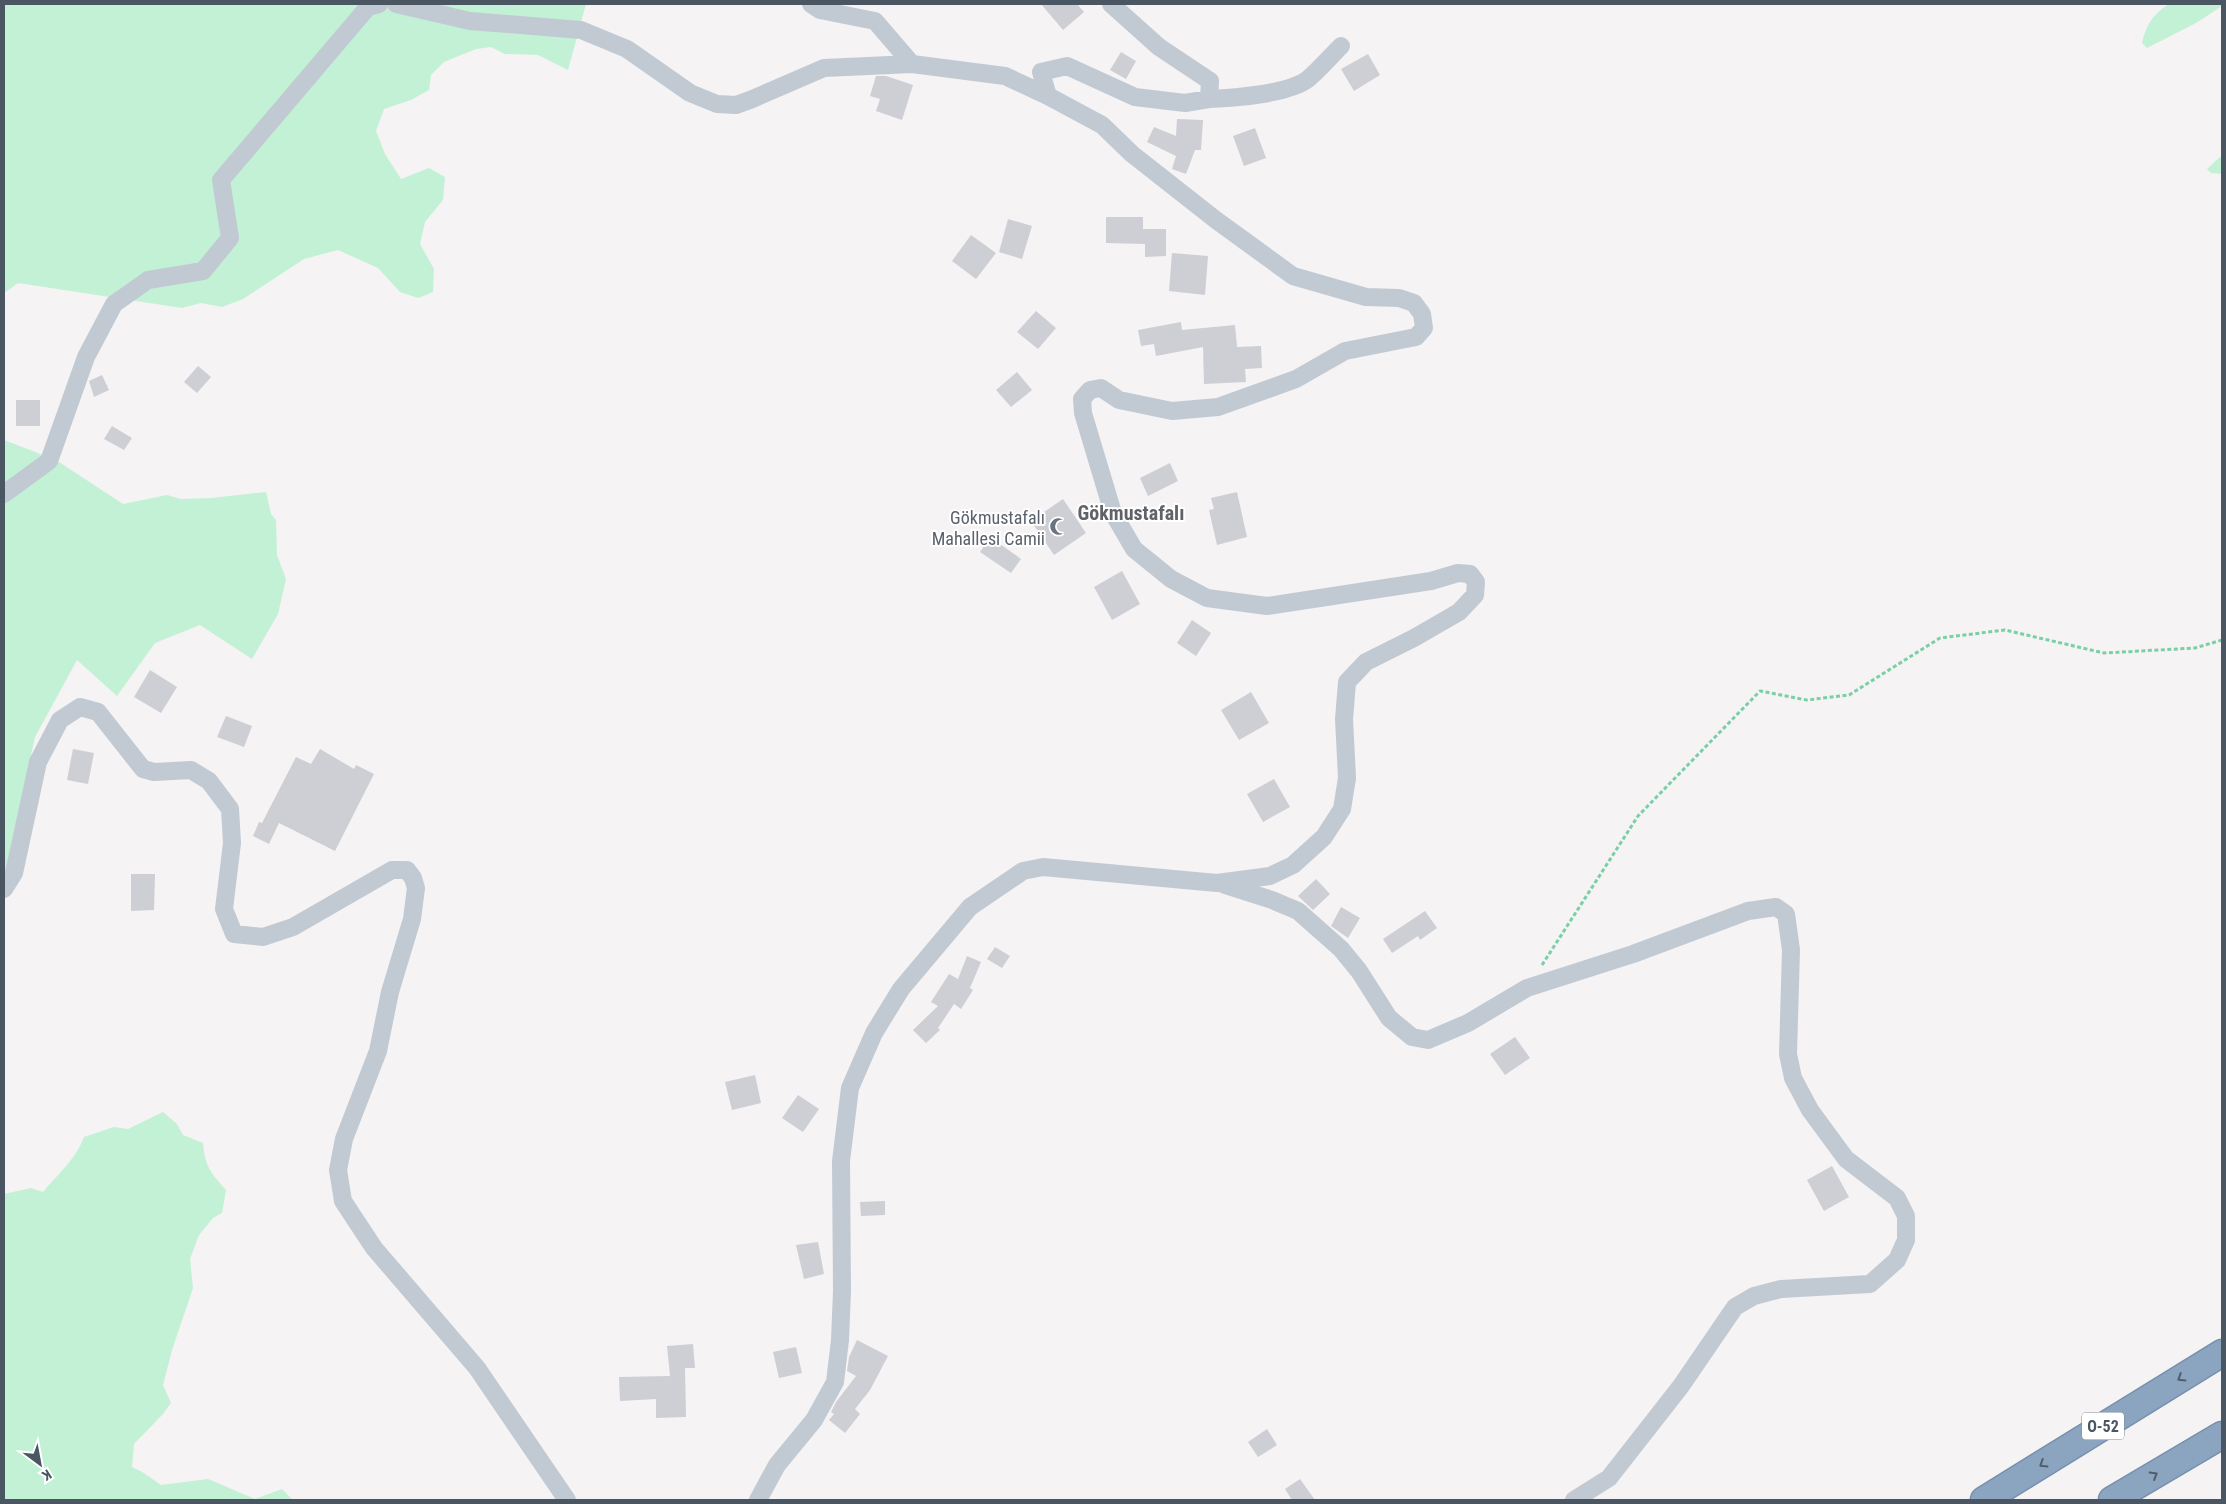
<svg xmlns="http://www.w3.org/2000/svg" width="2226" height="1504" font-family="'Roboto Condensed',sans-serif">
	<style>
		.green { fill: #c3f1d5 }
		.building { fill: #cdcfd5 }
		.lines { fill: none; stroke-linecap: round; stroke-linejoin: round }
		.highway-casing { stroke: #7690ad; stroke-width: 29 }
		.path { stroke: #7ad0a6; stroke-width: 3; stroke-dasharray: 4 2.5; stroke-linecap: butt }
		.minor { stroke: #c1cad2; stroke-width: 18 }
		.highway { stroke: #8ba5c1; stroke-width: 26 }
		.oneway { stroke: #505e6b }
		.labels { text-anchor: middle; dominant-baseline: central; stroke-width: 4; stroke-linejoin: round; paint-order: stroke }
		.shield { fill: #fff; stroke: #808990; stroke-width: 1 }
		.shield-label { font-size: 16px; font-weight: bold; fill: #4a5661 }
		.worship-label { font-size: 18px; fill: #5b616d; stroke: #fff; text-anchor: end }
		.quarter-label { font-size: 20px; font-weight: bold; fill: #5f6368; stroke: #fff }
	</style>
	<rect width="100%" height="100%" fill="#f5f3f3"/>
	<path class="green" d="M 4,4 L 586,4 L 568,70 L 538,55 L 505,54 L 491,47 L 476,49 L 444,62 L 431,75 L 429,90 L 411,100 L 384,109 L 376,131 L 385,154 L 401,179 L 429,168 L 445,177 L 443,200 L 425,222 L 420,244 L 434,269 L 433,292 L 418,298 L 400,292 L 378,268 L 338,250 L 304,259 L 243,299 L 222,307 L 201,303 L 182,308 L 18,283 L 4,293 Z
		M 2169,4 L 2222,4 L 2222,6 L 2196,23 L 2147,48 L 2142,43 C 2146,25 2153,14 2169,4 Z
		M 2220,157 L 2222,158 L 2222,174 L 2211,173 L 2207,169 Z
		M 4,440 L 56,460 L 123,504 L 167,495 L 181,499 L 211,498 L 266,492 L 271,514 L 276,520 L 277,555 L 286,579 L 278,614 L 252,659 L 200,625 L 155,643 L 117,696 L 77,660 L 35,737 L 4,878 Z
		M 163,1112 L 177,1124 L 183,1135 L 203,1143 C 205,1167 211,1173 226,1190 L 222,1213 L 213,1218 L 199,1235 L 190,1259 L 193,1288 L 172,1350 L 163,1385 L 171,1403 L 163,1414 L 134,1444 L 132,1467 L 144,1473 L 161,1485 L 208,1479 L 255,1499 L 282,1489 L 293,1500 L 4,1500 L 4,1194 L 31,1188 L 43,1192 C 58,1174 76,1159 84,1137 L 114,1127 L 128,1129 Z"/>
	<path class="building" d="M 1041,4 L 1077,4 L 1084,12 L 1063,30 Z
		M 1121,52 L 1136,61 L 1126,79 L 1110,70 Z
		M 1368,54 L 1380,75 L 1354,91 L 1341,69 Z
		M 876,76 L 886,76 L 913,85 L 902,120 L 876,111 L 880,99 L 870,96 Z
		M 1177,119 L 1203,120 L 1201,150 L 1195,150 L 1186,174 L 1172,169 L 1176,156 L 1147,142 L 1154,127 L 1176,136 Z
		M 1255,128 L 1266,158 L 1244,166 L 1233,136 Z
		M 1106,217 L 1143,217 L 1143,229 L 1166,229 L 1166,256 L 1145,257 L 1145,244 L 1106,243 Z
		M 1008,219 L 1032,226 L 1022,259 L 999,252 Z
		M 971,235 L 996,253 L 976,279 L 952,261 Z
		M 1172,253 L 1208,256 L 1205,295 L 1169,291 Z
		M 1036,311 L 1056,328 L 1038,349 L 1017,332 Z
		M 1181,322 L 1182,330 L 1235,325 L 1237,347 L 1261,346 L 1262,368 L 1245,369 L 1246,382 L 1204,384 L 1203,347 L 1156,356 L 1154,344 L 1141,346 L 1138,330 Z
		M 198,366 L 211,377 L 197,393 L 184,382 Z
		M 1017,372 L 1032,390 L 1011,407 L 996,390 Z
		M 102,375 L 109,390 L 94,397 L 89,381 Z
		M 16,400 L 40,400 L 40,426 L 16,426 Z
		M 112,426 L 132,438 L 124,450 L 104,439 Z
		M 1170,463 L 1178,481 L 1148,496 L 1140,478 Z
		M 1237,492 L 1247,537 L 1217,545 L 1209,510 L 1214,509 L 1211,498 Z
		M 1063,499 L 1086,533 L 1054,555 L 1031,521 Z
		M 990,537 L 1021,559 L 1011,573 L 980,552 Z
		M 1122,571 L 1140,604 L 1112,620 L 1094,587 Z
		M 1192,620 L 1211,633 L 1196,656 L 1177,643 Z
		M 150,670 L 177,687 L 161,713 L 134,697 Z
		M 1251,692 L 1269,723 L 1239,740 L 1221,710 Z
		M 226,716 L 252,726 L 244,747 L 217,737 Z
		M 73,749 L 94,753 L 88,784 L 67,780 Z
		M 320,749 L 354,769 L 356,765 L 374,774 L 335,851 L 279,823 L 269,844 L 253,836 L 259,822 L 262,823 L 296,757 L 311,764 Z
		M 1274,779 L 1290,807 L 1263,822 L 1247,794 Z
		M 131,874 L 155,874 L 154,910 L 131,911 Z
		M 1316,879 L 1330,894 L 1313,910 L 1298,896 Z
		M 1341,907 L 1360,918 L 1348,938 L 1331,926 Z
		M 1425,911 L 1437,928 L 1420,940 L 1418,936 L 1392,953 L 1383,939 Z
		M 995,947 L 1010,956 L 1002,968 L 987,959 Z
		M 967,956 L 981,962 L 970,988 L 973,990 L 961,1009 L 954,1004 L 938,1028 L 940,1030 L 926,1043 L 913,1030 L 938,1006 L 931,1002 L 949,974 L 958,979 Z
		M 1515,1037 L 1530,1058 L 1505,1075 L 1490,1054 Z
		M 755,1075 L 761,1103 L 732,1110 L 725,1082 Z
		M 798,1095 L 819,1109 L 803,1132 L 782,1118 Z
		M 1832,1166 L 1849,1197 L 1824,1211 L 1807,1180 Z
		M 885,1201 L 885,1215 L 861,1216 L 860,1202 Z
		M 818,1242 L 824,1274 L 804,1279 L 796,1245 Z
		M 857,1340 L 888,1356 L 870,1390 L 855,1409 L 860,1414 L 845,1433 L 829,1420 L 834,1414 L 831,1412 L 836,1402 L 856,1376 L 847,1371 L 849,1357 Z
		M 693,1344 L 695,1368 L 685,1368 L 686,1417 L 656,1418 L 656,1399 L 620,1401 L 619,1377 L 670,1376 L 667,1346 Z
		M 796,1347 L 802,1373 L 779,1378 L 773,1352 Z
		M 1267,1429 L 1277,1445 L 1258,1457 L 1248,1442 Z
		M 1300,1479 L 1315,1500 L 1292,1500 L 1285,1489 Z"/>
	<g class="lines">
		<defs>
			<path id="highway" d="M 1984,1500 L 2222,1353
				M 2112,1500 L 2222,1435"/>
		</defs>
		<use href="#highway" class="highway-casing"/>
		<path class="path" d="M 1542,965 L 1638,816 L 1760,691 L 1807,700 L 1849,695 L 1940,638 L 2005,630 L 2104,653 L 2195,648 L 2222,640"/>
		<path class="minor" d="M 396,4 L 470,21 L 581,30 L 627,49 L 690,93 L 717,104 L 736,105 L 750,100 L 824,68 L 912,64 L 1005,76 L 1048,96
			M 811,4 L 820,10 L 875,21 L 912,64
			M 1209,99 C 1234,98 1289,94 1308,79 C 1319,70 1330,57 1341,46
			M 4,494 L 49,461 L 86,357 L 114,304 L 148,280 L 203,271 L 230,238 L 221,180 L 368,7 L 379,4
			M 1225,885 L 1272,900 L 1298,911 L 1341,949 L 1359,971 L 1389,1018 L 1412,1037 L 1428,1040 L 1468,1023 L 1527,988 L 1633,954 L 1748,911 L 1776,907 L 1786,914 L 1791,950 L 1788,1054 L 1793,1078 L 1810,1110 L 1846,1159 L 1897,1198 L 1906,1216 L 1906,1240 L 1897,1260 L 1870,1284 L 1781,1289 L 1754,1296 L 1735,1307 L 1681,1386 L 1609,1478 L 1574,1500
			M 4,889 L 14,873 L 38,762 L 60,720 L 80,707 L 98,712 L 143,769 L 154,772 L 191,770 L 209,781 L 230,809 L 232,843 L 224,909 L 234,934 L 263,937 L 293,927 L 392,870 L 407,870 L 413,878 L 416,888 L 412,919 L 390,992 L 378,1051 L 344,1139 L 338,1170 L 343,1201 L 374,1248 L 477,1368 L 567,1500
			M 758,1500 L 777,1465 L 814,1420 L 835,1382 L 840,1340 L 842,1291 L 841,1161 L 850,1088 L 874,1033 L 901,989 L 970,907 L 1023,871 L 1043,867 L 1217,883 L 1270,876 L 1293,865 L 1324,837 L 1342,809 L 1347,778 L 1344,719 L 1347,682 L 1366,662 L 1414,638 L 1459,612 L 1475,595 L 1476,582 L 1470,574 L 1458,573 L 1431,581 L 1267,606 L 1207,598 L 1171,579 L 1134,549 L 1113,513 L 1083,413 L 1082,399 L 1090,390 L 1101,388 L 1119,400 L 1172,411 L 1218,407 L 1296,379 L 1345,351 L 1416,337 L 1424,328 L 1422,314 L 1414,303 L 1399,298 L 1366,297 L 1293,276 L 1216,220 L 1132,154 L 1102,125 L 1048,96 L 1041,72 L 1067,66 L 1135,97 L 1185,103 L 1209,99 L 1210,81 L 1159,47 L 1111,4"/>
		<use href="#highway" class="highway"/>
	</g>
	<defs><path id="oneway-chevron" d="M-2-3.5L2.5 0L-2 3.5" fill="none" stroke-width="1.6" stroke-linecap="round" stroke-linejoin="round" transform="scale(1.25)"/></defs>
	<g class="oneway">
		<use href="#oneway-chevron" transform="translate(2181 1378) rotate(148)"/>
		<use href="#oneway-chevron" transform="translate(2043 1464) rotate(148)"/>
		<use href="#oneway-chevron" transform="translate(2154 1475) rotate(-31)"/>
	</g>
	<defs>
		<symbol id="mosque-bare" viewBox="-9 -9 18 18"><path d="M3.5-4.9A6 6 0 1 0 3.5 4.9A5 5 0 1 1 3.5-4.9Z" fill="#6b7280" stroke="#fff" stroke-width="2.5" paint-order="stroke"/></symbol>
	</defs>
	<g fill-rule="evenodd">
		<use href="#mosque-bare" x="1046" y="514" width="25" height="25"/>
	</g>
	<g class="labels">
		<rect class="shield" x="2082" y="1412.5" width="42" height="27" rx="4"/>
		<g class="shield-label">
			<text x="2103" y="1426">O-52</text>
		</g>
		<g class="worship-label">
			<text x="1045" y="517">Gökmustafalı<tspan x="1045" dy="21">Mahallesi Camii</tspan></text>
		</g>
		<g class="quarter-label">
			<text x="1131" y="513">Gökmustafalı</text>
		</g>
	</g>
	<rect width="2226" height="1504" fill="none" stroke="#4a5661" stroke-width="10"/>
	<g transform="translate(40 1464) rotate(148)" stroke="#ffffff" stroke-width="4" paint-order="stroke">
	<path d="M0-4L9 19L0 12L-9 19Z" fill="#4a5661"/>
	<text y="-8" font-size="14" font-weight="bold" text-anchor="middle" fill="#4a5661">K</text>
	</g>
</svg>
